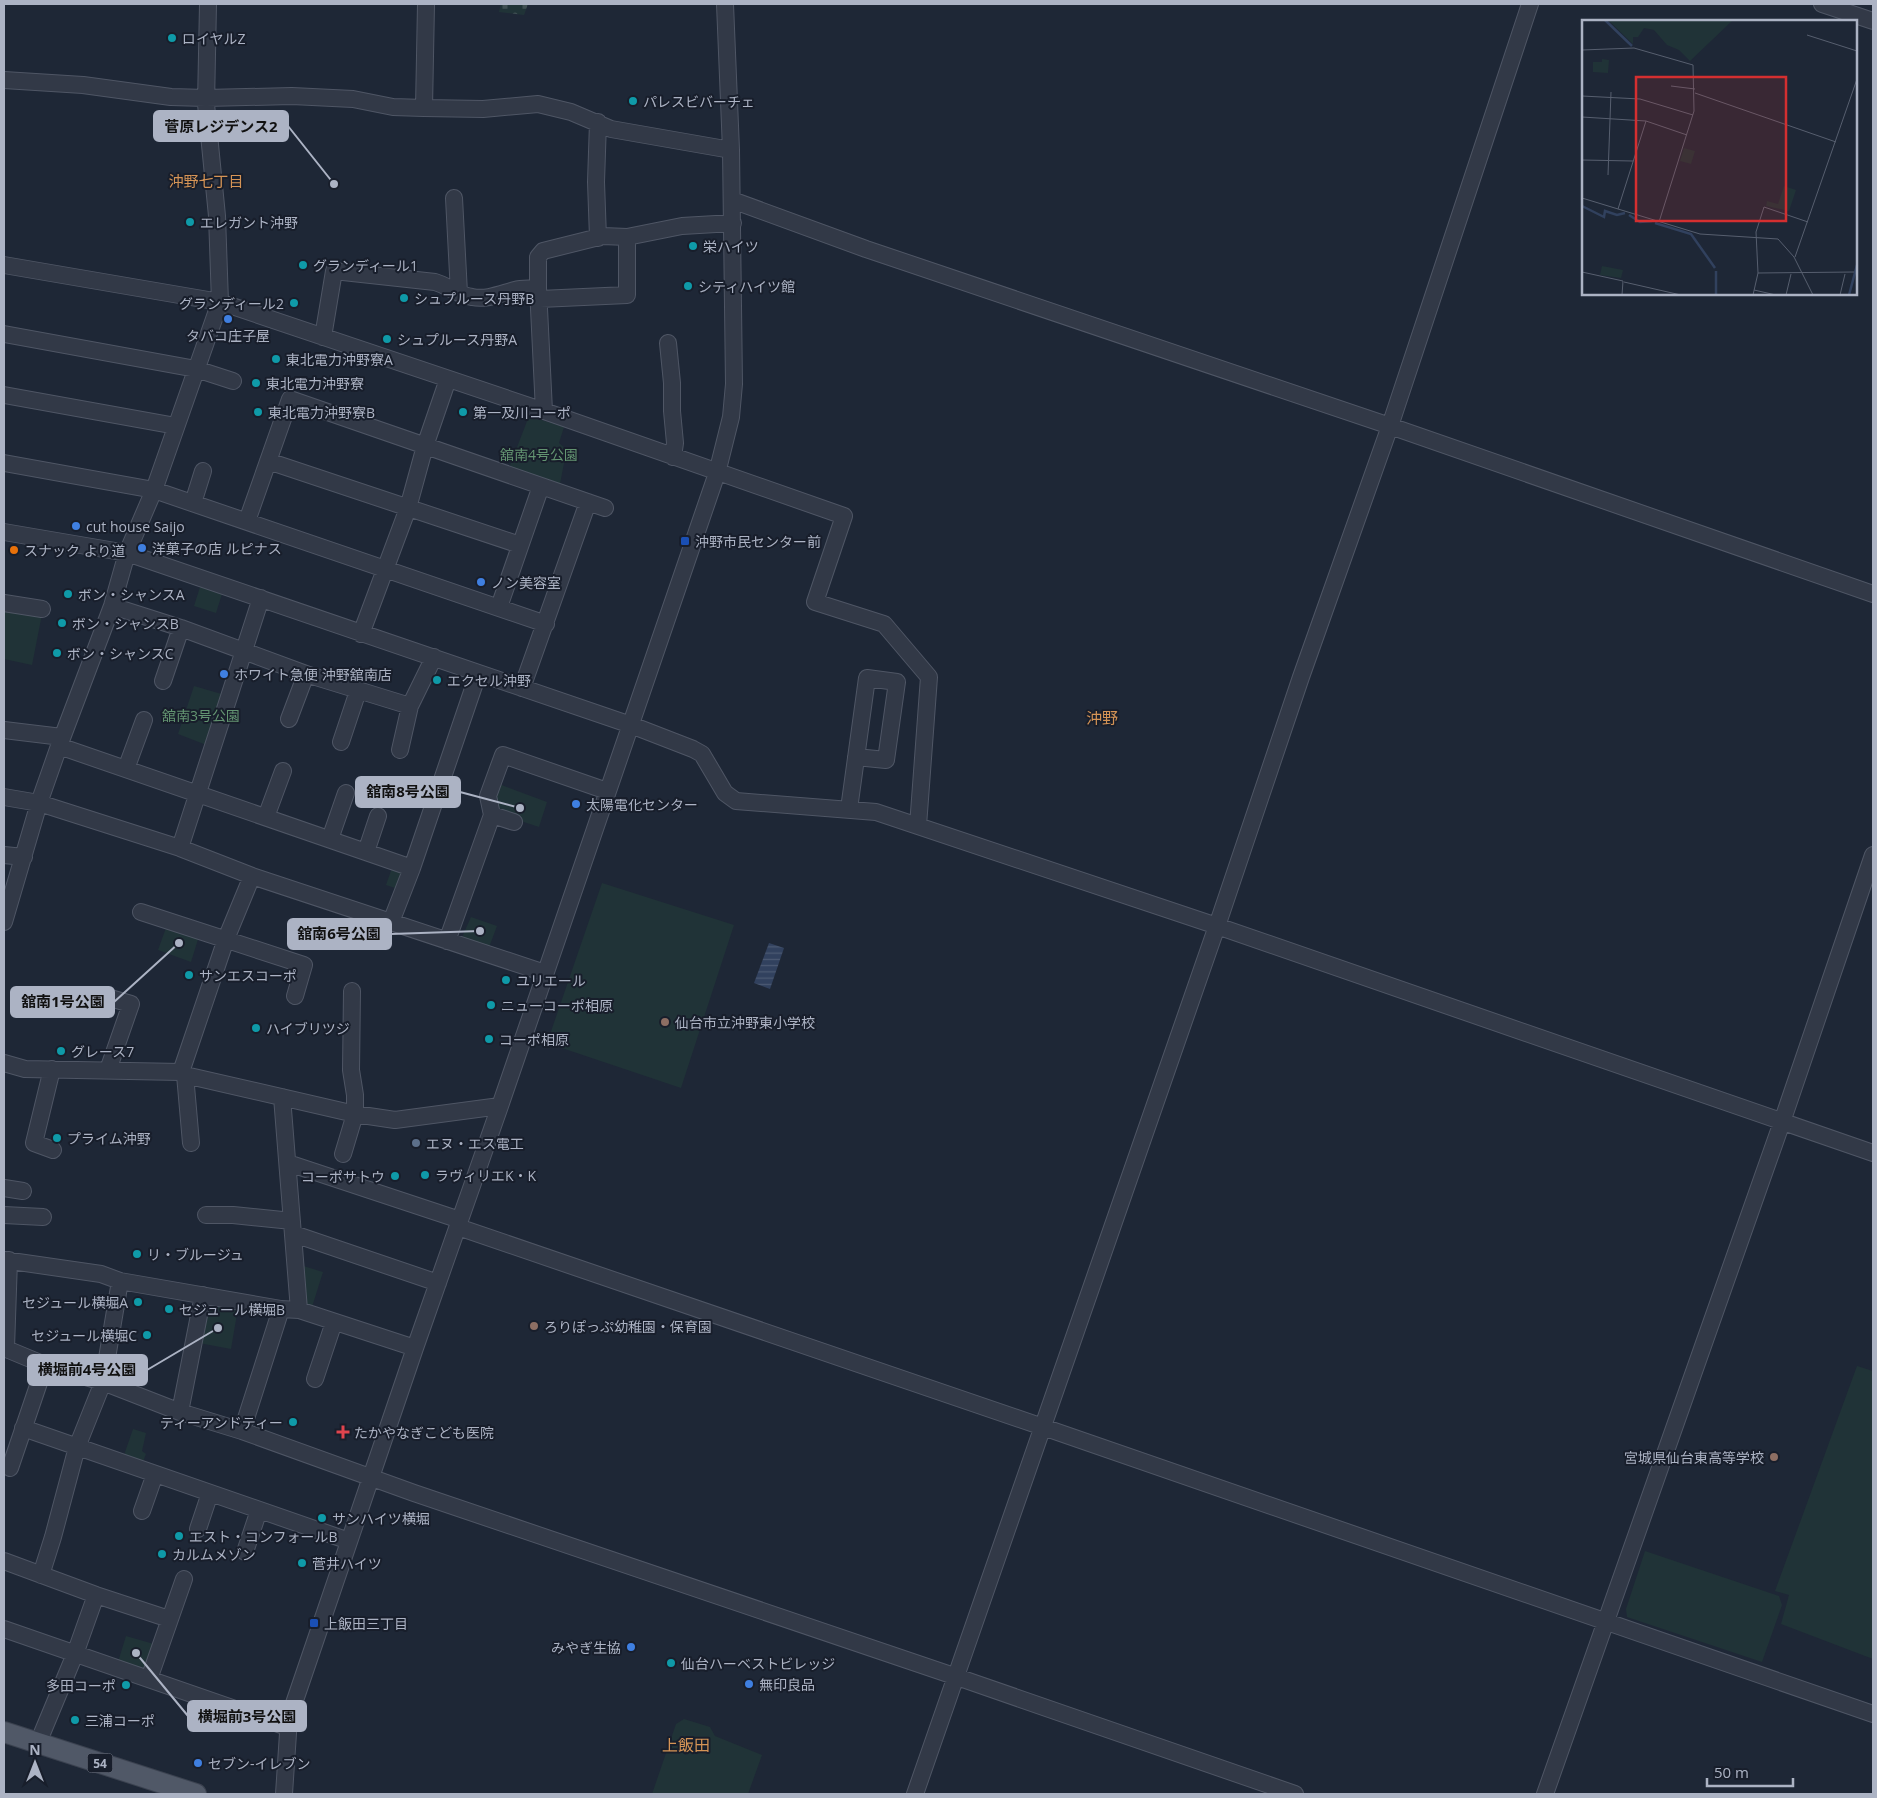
<svg xmlns="http://www.w3.org/2000/svg" width="1877" height="1798" font-family="'Open Sans','Noto Sans JP',sans-serif">
	<style>
		.green { fill: #203337 }
		.cemetery { fill: url(#cemetery-stones) }
		.water { fill: url(#water-rules) }
		.lines { fill: none; stroke-linecap: round; stroke-linejoin: round }
		.minor-casing { stroke: #4f5665; stroke-width: 18 }
		.major-casing { stroke: #3b4250; stroke-width: 22 }
		.minor { stroke: #323947; stroke-width: 16 }
		.major { stroke: #505867; stroke-width: 20 }
		.culture-dot { fill: #0f9aa8; stroke: #181e2b; stroke-width: 2 }
		.shop-dot { fill: #3f7fe0; stroke: #181e2b; stroke-width: 2 }
		.transit-dot { fill: #1a4fb4; stroke: #181e2b; stroke-width: 2 }
		.food-dot { fill: #e8710a; stroke: #181e2b; stroke-width: 2 }
		.education-dot { fill: #8d6e63; stroke: #181e2b; stroke-width: 2 }
		.service-dot { fill: #5c6f8a; stroke: #181e2b; stroke-width: 2 }
		.health-dot { fill: #e0444e; stroke: #181e2b; stroke-width: 2 }
		.labels { text-anchor: middle; dominant-baseline: central; stroke-width: 4; stroke-linejoin: round; paint-order: stroke }
		.shield { fill: #181e2b; stroke: #808696; stroke-width: 1 }
		.shield-label { font-size: 12px; font-weight: bold; fill: #acb3c4 }
		.poi-label { font-size: 14px; fill: #acb3c4; stroke: #181e2b; text-anchor: start }
		.park-label { font-size: 14px; fill: #639471; stroke: #181e2b }
		.neighbourhood-label { font-size: 15px; fill: #d59456; stroke: #181e2b }
		.quarter-label { font-size: 16px; fill: #d59456; stroke: #181e2b }
		.inset-river { fill: none; stroke: #31415e; stroke-width: 2.5 }
		.inset-road { fill: none; stroke: #575f6f; stroke-width: 1 }
		.view { fill: #d42f30; fill-opacity: 0.15; stroke: #d42f30; stroke-width: 2.5 }
		.inset-edge { fill: none; stroke: #acb3c4; stroke-width: 2.5 }
		.leader { fill: none; stroke: #acb3c4; stroke-width: 2 }
		.callout-dot { fill: #acb3c4; stroke: #181e2b; stroke-width: 2 }
		.callout { fill: #acb3c4; stroke: #acb3c4; stroke-width: 2 }
		.callout-label { font-size: 15px; text-anchor: middle; font-weight: bold; fill: #111 }
	</style>
	<defs>
		<pattern id="cemetery-stones" width="16" height="16" patternUnits="userSpaceOnUse" patternTransform="scale(1.25)"><rect width="16" height="16" fill="#203337"/><path d="M2 7V4a2 2 0 0 1 4 0v3zM10 15v-3a2 2 0 0 1 4 0v3z" fill="#3e4e52"/></pattern>
		<pattern id="water-rules" width="6" height="5" patternUnits="userSpaceOnUse" patternTransform="scale(1.25)"><rect width="6" height="5" fill="#31415e"/><path d="M0 2.5h6" fill="none" stroke="#4c5a73"/></pattern>
	</defs>
	<rect width="100%" height="100%" fill="#1e2736"/>
	<path class="green" d="M 529,416 L 564,427 L 559,443 L 565,448 L 565,458 L 560,484 L 509,468 Z
		M 200,587 L 222,594 L 216,613 L 194,606 Z
		M 4,608 L 42,614 L 32,665 L 4,659 Z
		M 194,686 L 225,695 L 209,746 L 178,734 Z
		M 499,784 L 547,802 L 539,827 L 497,813 L 493,798 Z
		M 392,868 L 406,872 L 401,890 L 386,885 Z
		M 602,883 L 734,925 L 681,1088 L 547,1043 Z
		M 471,917 L 497,926 L 488,950 L 466,943 L 463,935 Z
		M 167,925 L 199,936 L 191,962 L 158,950 Z
		M 300,1265 L 323,1272 L 312,1307 L 305,1307 Z
		M 209,1303 L 238,1308 L 231,1349 L 199,1343 Z
		M 1857,1366 L 1873,1371 L 1873,1659 L 1781,1624 L 1789,1595 L 1775,1591 Z
		M 133,1429 L 146,1433 L 142,1451 L 146,1454 L 142,1464 L 123,1458 Z
		M 1645,1551 L 1779,1596 L 1782,1605 L 1762,1662 L 1627,1617 L 1626,1609 Z
		M 126,1636 L 154,1644 L 148,1665 L 141,1669 L 118,1662 Z
		M 684,1719 L 710,1727 L 715,1736 L 762,1755 L 748,1794 L 652,1794 L 676,1724 Z"/>
	<path class="cemetery" d="M 501,4 L 528,4 L 524,15 L 499,12 Z"/>
	<path class="water" d="M 769,943 L 784,948 L 770,989 L 754,983 Z"/>
	<g class="lines">
		<defs>
			<path id="minor" d="M 1822,4 L 1873,21
				M 4,80 L 83,85 L 171,97 L 206,98 L 292,96 L 353,99 L 393,107 L 424,108 L 483,109 L 538,104 L 571,112 L 611,129 L 731,150
				M 424,108 L 426,4
				M 598,122 L 596,182 L 598,238
				M 454,198 L 459,293
				M 732,200 L 866,249 L 1390,426 L 1873,594
				M 4,265 L 220,302 L 544,411 L 844,516 L 815,602 L 884,624 L 929,677 L 918,826
				M 540,299 L 627,295 L 627,237
				M 4,334 L 196,369 L 233,381
				M 323,337 L 334,271 L 435,282 C 448,286 459,295 472,297 C 487,300 500,294 515,290 C 522,288 531,289 538,288
				M 668,343 L 672,383 L 672,411 L 675,443 L 673,457
				M 4,395 L 176,426
				M 544,411 L 538,288 L 538,257 L 543,251 L 603,236 L 627,237 L 682,226 L 733,223
				M 268,461 L 520,545
				M 4,463 L 154,490 L 546,624
				M 193,503 L 203,471
				M 247,521 L 290,399 L 605,508
				M 4,532 L 127,553 L 631,725 L 693,749 L 702,754 L 725,793 L 736,801 L 876,812 L 1217,926 L 1873,1153
				M 4,603 L 42,609
				M 112,606 L 181,628 L 306,674 L 410,706
				M 499,607 L 541,486
				M 361,634 L 408,508 L 425,446 L 448,379
				M 163,681 L 181,628
				M 522,688 L 588,502
				M 289,719 L 306,674
				M 4,730 L 62,737
				M 341,742 L 358,691
				M 59,746 L 412,868
				M 400,750 L 410,706 L 434,657
				M 126,769 L 144,720
				M 4,797 L 39,803 L 180,848 L 252,876 L 545,973
				M 849,809 L 867,678 L 897,682 L 886,760 L 856,757
				M 492,815 L 514,822
				M 266,817 L 283,771
				M 330,839 L 346,793
				M 180,848 L 261,598
				M 366,852 L 378,816
				M 4,855 L 24,857
				M 141,912 L 304,965 L 295,996
				M 4,922 L 39,803 L 59,746 L 112,606 L 127,553 L 154,490 L 220,302 L 217,216 L 206,104 L 208,4
				M 391,922 L 412,868 L 478,674
				M 447,941 L 492,815 L 488,796 L 503,755 L 607,791
				M 103,996 L 131,1004 L 108,1070
				M 4,1063 L 25,1069 L 181,1072 L 185,1075 L 355,1114 L 395,1120 L 500,1106
				M 52,1069 L 34,1143 L 53,1150
				M 181,1072 L 226,939 L 252,876
				M 185,1075 L 191,1143
				M 282,1097 L 299,1310
				M 343,1154 L 355,1114 L 355,1095 L 351,1070 L 352,991
				M 288,1163 L 460,1220
				M 4,1188 L 23,1191
				M 4,1215 L 43,1217
				M 206,1215 L 233,1215 L 292,1221
				M 458,1227 L 1043,1427 L 1873,1714
				M 294,1234 L 438,1283
				M 4,1260 L 101,1274 L 120,1281 L 281,1309 L 299,1310 L 415,1348
				M 4,1348 L 45,1365 L 103,1382 L 180,1412 L 242,1431 L 414,1493 L 957,1677 L 1295,1794
				M 6,1348 L 9,1260
				M 315,1379 L 334,1322
				M 180,1412 L 203,1295
				M 23,1428 L 349,1541
				M 242,1431 L 281,1309
				M 10,1468 L 45,1365
				M 142,1511 L 155,1474
				M 198,1529 L 210,1493
				M 245,1552 L 259,1510
				M 4,1561 L 96,1595 L 169,1619
				M 41,1575 L 53,1537 L 77,1447 L 103,1382 L 120,1281
				M 4,1629 L 287,1727
				M 149,1679 L 184,1579
				M 38,1743 L 75,1654 L 96,1595
				M 284,1794 L 289,1718 L 415,1348 L 500,1106 L 717,473 L 731,417 L 734,384 L 731,150 L 725,4
				M 915,1794 L 1217,926 L 1301,677 L 1390,426 L 1530,4
				M 1545,1794 L 1782,1122 L 1873,855"/>
			<path id="major" d="M 4,1732 L 196,1794"/>
		</defs>
		<use href="#minor" class="minor-casing"/>
		<use href="#major" class="major-casing"/>
		<use href="#minor" class="minor"/>
		<use href="#major" class="major"/>
	</g>
	<g class="culture-dot">
		<circle cx="172" cy="38" r="5"/>
		<circle cx="633" cy="101" r="5"/>
		<circle cx="190" cy="222" r="5"/>
		<circle cx="693" cy="246" r="5"/>
		<circle cx="303" cy="265" r="5"/>
		<circle cx="688" cy="286" r="5"/>
		<circle cx="404" cy="298" r="5"/>
		<circle cx="294" cy="303" r="5"/>
		<circle cx="387" cy="339" r="5"/>
		<circle cx="276" cy="359" r="5"/>
		<circle cx="256" cy="383" r="5"/>
		<circle cx="258" cy="412" r="5"/>
		<circle cx="463" cy="412" r="5"/>
		<circle cx="68" cy="594" r="5"/>
		<circle cx="62" cy="623" r="5"/>
		<circle cx="57" cy="653" r="5"/>
		<circle cx="437" cy="680" r="5"/>
		<circle cx="189" cy="975" r="5"/>
		<circle cx="506" cy="980" r="5"/>
		<circle cx="491" cy="1005" r="5"/>
		<circle cx="256" cy="1028" r="5"/>
		<circle cx="489" cy="1039" r="5"/>
		<circle cx="61" cy="1051" r="5"/>
		<circle cx="57" cy="1138" r="5"/>
		<circle cx="425" cy="1175" r="5"/>
		<circle cx="395" cy="1176" r="5"/>
		<circle cx="137" cy="1254" r="5"/>
		<circle cx="138" cy="1302" r="5"/>
		<circle cx="169" cy="1309" r="5"/>
		<circle cx="147" cy="1335" r="5"/>
		<circle cx="293" cy="1422" r="5"/>
		<circle cx="322" cy="1518" r="5"/>
		<circle cx="179" cy="1536" r="5"/>
		<circle cx="162" cy="1554" r="5"/>
		<circle cx="302" cy="1563" r="5"/>
		<circle cx="671" cy="1663" r="5"/>
		<circle cx="126" cy="1685" r="5"/>
		<circle cx="75" cy="1720" r="5"/>
	</g>
	<g class="shop-dot">
		<circle cx="228" cy="319" r="5"/>
		<circle cx="76" cy="526" r="5"/>
		<circle cx="142" cy="548" r="5"/>
		<circle cx="481" cy="582" r="5"/>
		<circle cx="224" cy="674" r="5"/>
		<circle cx="576" cy="804" r="5"/>
		<circle cx="631" cy="1647" r="5"/>
		<circle cx="749" cy="1684" r="5"/>
		<circle cx="198" cy="1763" r="5"/>
	</g>
	<g class="transit-dot">
		<rect x="680" y="536" width="10" height="10" rx="2.5"/>
		<rect x="309" y="1618" width="10" height="10" rx="2.5"/>
	</g>
	<circle class="food-dot" cx="14" cy="550" r="5"/>
	<g class="education-dot">
		<circle cx="665" cy="1022" r="5"/>
		<circle cx="534" cy="1326" r="5"/>
		<circle cx="1774" cy="1457" r="5"/>
	</g>
	<circle class="service-dot" cx="416" cy="1143" r="5"/>
	<path class="health-dot" d="M340.5 1424.5h5v5h5v5h-5v5h-5v-5h-5v-5h5z"/>
	<g class="labels">
		<rect class="shield" x="87.5" y="1753.5" width="25" height="19" rx="4"/>
		<g class="shield-label">
			<text x="100" y="1763">54</text>
		</g>
		<g class="poi-label">
			<text x="182" y="38">ロイヤルZ</text>
			<text x="643" y="101">パレスビバーチェ</text>
			<text x="200" y="222">エレガント沖野</text>
			<text x="703" y="246">栄ハイツ</text>
			<text x="313" y="265">グランディール1</text>
			<text x="698" y="286">シティハイツ館</text>
			<text x="414" y="298">シュプルース丹野B</text>
			<text x="284" y="303" text-anchor="end">グランディール2</text>
			<text x="228" y="335" text-anchor="middle">タバコ庄子屋</text>
			<text x="397" y="339">シュプルース丹野A</text>
			<text x="286" y="359">東北電力沖野寮A</text>
			<text x="266" y="383">東北電力沖野寮</text>
			<text x="268" y="412">東北電力沖野寮B</text>
			<text x="473" y="412">第一及川コーポ</text>
			<text x="86" y="526">cut house Saijo</text>
			<text x="695" y="541">沖野市民センター前</text>
			<text x="152" y="548">洋菓子の店 ルピナス</text>
			<text x="24" y="550">スナック より道</text>
			<text x="491" y="582">ノン美容室</text>
			<text x="78" y="594">ボン・シャンスA</text>
			<text x="72" y="623">ボン・シャンスB</text>
			<text x="67" y="653">ボン・シャンスC</text>
			<text x="234" y="674">ホワイト急便 沖野舘南店</text>
			<text x="447" y="680">エクセル沖野</text>
			<text x="586" y="804">太陽電化センター</text>
			<text x="199" y="975">サンエスコーポ</text>
			<text x="516" y="980">ユリエール</text>
			<text x="501" y="1005">ニューコーポ相原</text>
			<text x="675" y="1022">仙台市立沖野東小学校</text>
			<text x="266" y="1028">ハイブリツジ</text>
			<text x="499" y="1039">コーポ相原</text>
			<text x="71" y="1051">グレース7</text>
			<text x="67" y="1138">プライム沖野</text>
			<text x="426" y="1143">エヌ・エス電工</text>
			<text x="435" y="1175">ラヴィリエK・K</text>
			<text x="385" y="1176" text-anchor="end">コーポサトウ</text>
			<text x="147" y="1254">リ・ブルージュ</text>
			<text x="128" y="1302" text-anchor="end">セジュール横堀A</text>
			<text x="179" y="1309">セジュール横堀B</text>
			<text x="544" y="1326">ろりぽっぷ幼稚園・保育園</text>
			<text x="137" y="1335" text-anchor="end">セジュール横堀C</text>
			<text x="283" y="1422" text-anchor="end">ティーアンドティー</text>
			<text x="354" y="1432">たかやなぎこども医院</text>
			<text x="1764" y="1457" text-anchor="end">宮城県仙台東高等学校</text>
			<text x="332" y="1518">サンハイツ横堀</text>
			<text x="189" y="1536">エスト・コンフォールB</text>
			<text x="172" y="1554">カルムメゾン</text>
			<text x="312" y="1563">菅井ハイツ</text>
			<text x="324" y="1623">上飯田三丁目</text>
			<text x="621" y="1647" text-anchor="end">みやぎ生協</text>
			<text x="681" y="1663">仙台ハーベストビレッジ</text>
			<text x="759" y="1684">無印良品</text>
			<text x="116" y="1685" text-anchor="end">多田コーポ</text>
			<text x="85" y="1720">三浦コーポ</text>
			<text x="208" y="1763">セブン-イレブン</text>
		</g>
		<g class="park-label">
			<text x="539" y="454">舘南4号公園</text>
			<text x="201" y="715">舘南3号公園</text>
		</g>
		<g class="neighbourhood-label">
			<text x="206" y="181">沖野七丁目</text>
		</g>
		<g class="quarter-label">
			<text x="1102" y="718">沖野</text>
			<text x="686" y="1745">上飯田</text>
		</g>
	</g>
	<g transform="translate(1582 20)">
		<rect width="275" height="275" fill="#1e2736"/>
		<path d="M 26,0 L 55,1 L 151,0 L 108,41 L 97,30 L 85,25 L 72,10 L 62,8 L 56,17 L 51,17 L 51,24 ZM 20,39 L 27,40 L 26,53 L 11,52 L 11,42 L 20,42 ZM 102,128 L 113,131 L 109,144 L 98,141 ZM 202,166 L 214,170 L 207,191 L 184,186 L 185,181 L 196,184 ZM 20,246 L 41,250 L 39,258 L 18,255 Z" fill="#203337"/>
		<path class="inset-river" d="M 23,0 L 50,26M 0,186 L 22,197 L 23,191 L 35,195 L 43,193M 47,195 L 58,202 L 70,201M 73,203 L 109,214 L 133,248M 134,251 L 134,275M 267,275 L 275,245"/>
		<path class="inset-road" d="M 225,15 L 275,31M 0,30 L 52,28 L 111,45 L 112,91 L 77,202M 89,66 L 113,69M 113,73 L 254,122M 0,76 L 58,79 L 111,95M 0,97 L 64,101 L 105,115M 0,140 L 51,141M 26,155 L 29,72M 0,178 L 118,214 L 196,219 L 212,237 L 231,275M 36,189 L 64,101M 213,237 L 275,59M 0,252 L 41,261 L 40,275M 176,253 L 272,252M 42,262 L 99,275M 172,270 L 194,275M 171,275 L 176,253 L 174,212 L 182,187 L 226,202M 204,275 L 209,254M 258,275 L 263,254"/>
		<path class="view" d="M 54,57 L 204,57 L 204,201 L 54,201 Z"/>
		<rect width="275" height="275" class="inset-edge"/>
	</g>
	<path class="leader" d="M334 184L288 126M520 808L460 792M480 931L391 934M179 943L114 1002M218 1328L147 1370M136 1653L188 1716"/>
	<g class="callout-dot">
		<circle cx="334" cy="184" r="5"/>
		<circle cx="520" cy="808" r="5"/>
		<circle cx="480" cy="931" r="5"/>
		<circle cx="179" cy="943" r="5"/>
		<circle cx="218" cy="1328" r="5"/>
		<circle cx="136" cy="1653" r="5"/>
	</g>
	<g class="callout">
		<rect x="154" y="111" width="134" height="30" rx="5"/>
		<rect x="356" y="777" width="104" height="30" rx="5"/>
		<rect x="288" y="919" width="103" height="30" rx="5"/>
		<rect x="11" y="987" width="103" height="30" rx="5"/>
		<rect x="28" y="1355" width="119" height="30" rx="5"/>
		<rect x="188" y="1701" width="118" height="30" rx="5"/>
	</g>
	<g class="callout-label">
		<text x="221" y="132">菅原レジデンス2</text>
		<text x="408" y="797">舘南8号公園</text>
		<text x="339" y="939">舘南6号公園</text>
		<text x="63" y="1007">舘南1号公園</text>
		<text x="87" y="1375">横堀前4号公園</text>
		<text x="247" y="1722">横堀前3号公園</text>
	</g>
	<rect width="1877" height="1798" fill="none" stroke="#acb3c4" stroke-width="10"/>
	<g transform="translate(35 1763)" stroke="#181e2b" stroke-width="4" paint-order="stroke">
	<path d="M0-4L9 19L0 12L-9 19Z" fill="#acb3c4"/>
	<text y="-8" font-size="14" font-weight="bold" text-anchor="middle" fill="#acb3c4">N</text>
	</g>
	<path d="M1707 1778v8h86v-8" fill="none" stroke="#acb3c4" stroke-width="2.5"/>
	<text x="1714" y="1778" font-size="15" fill="#acb3c4" stroke="#181e2b" stroke-width="4" paint-order="stroke">50 m</text>
</svg>
